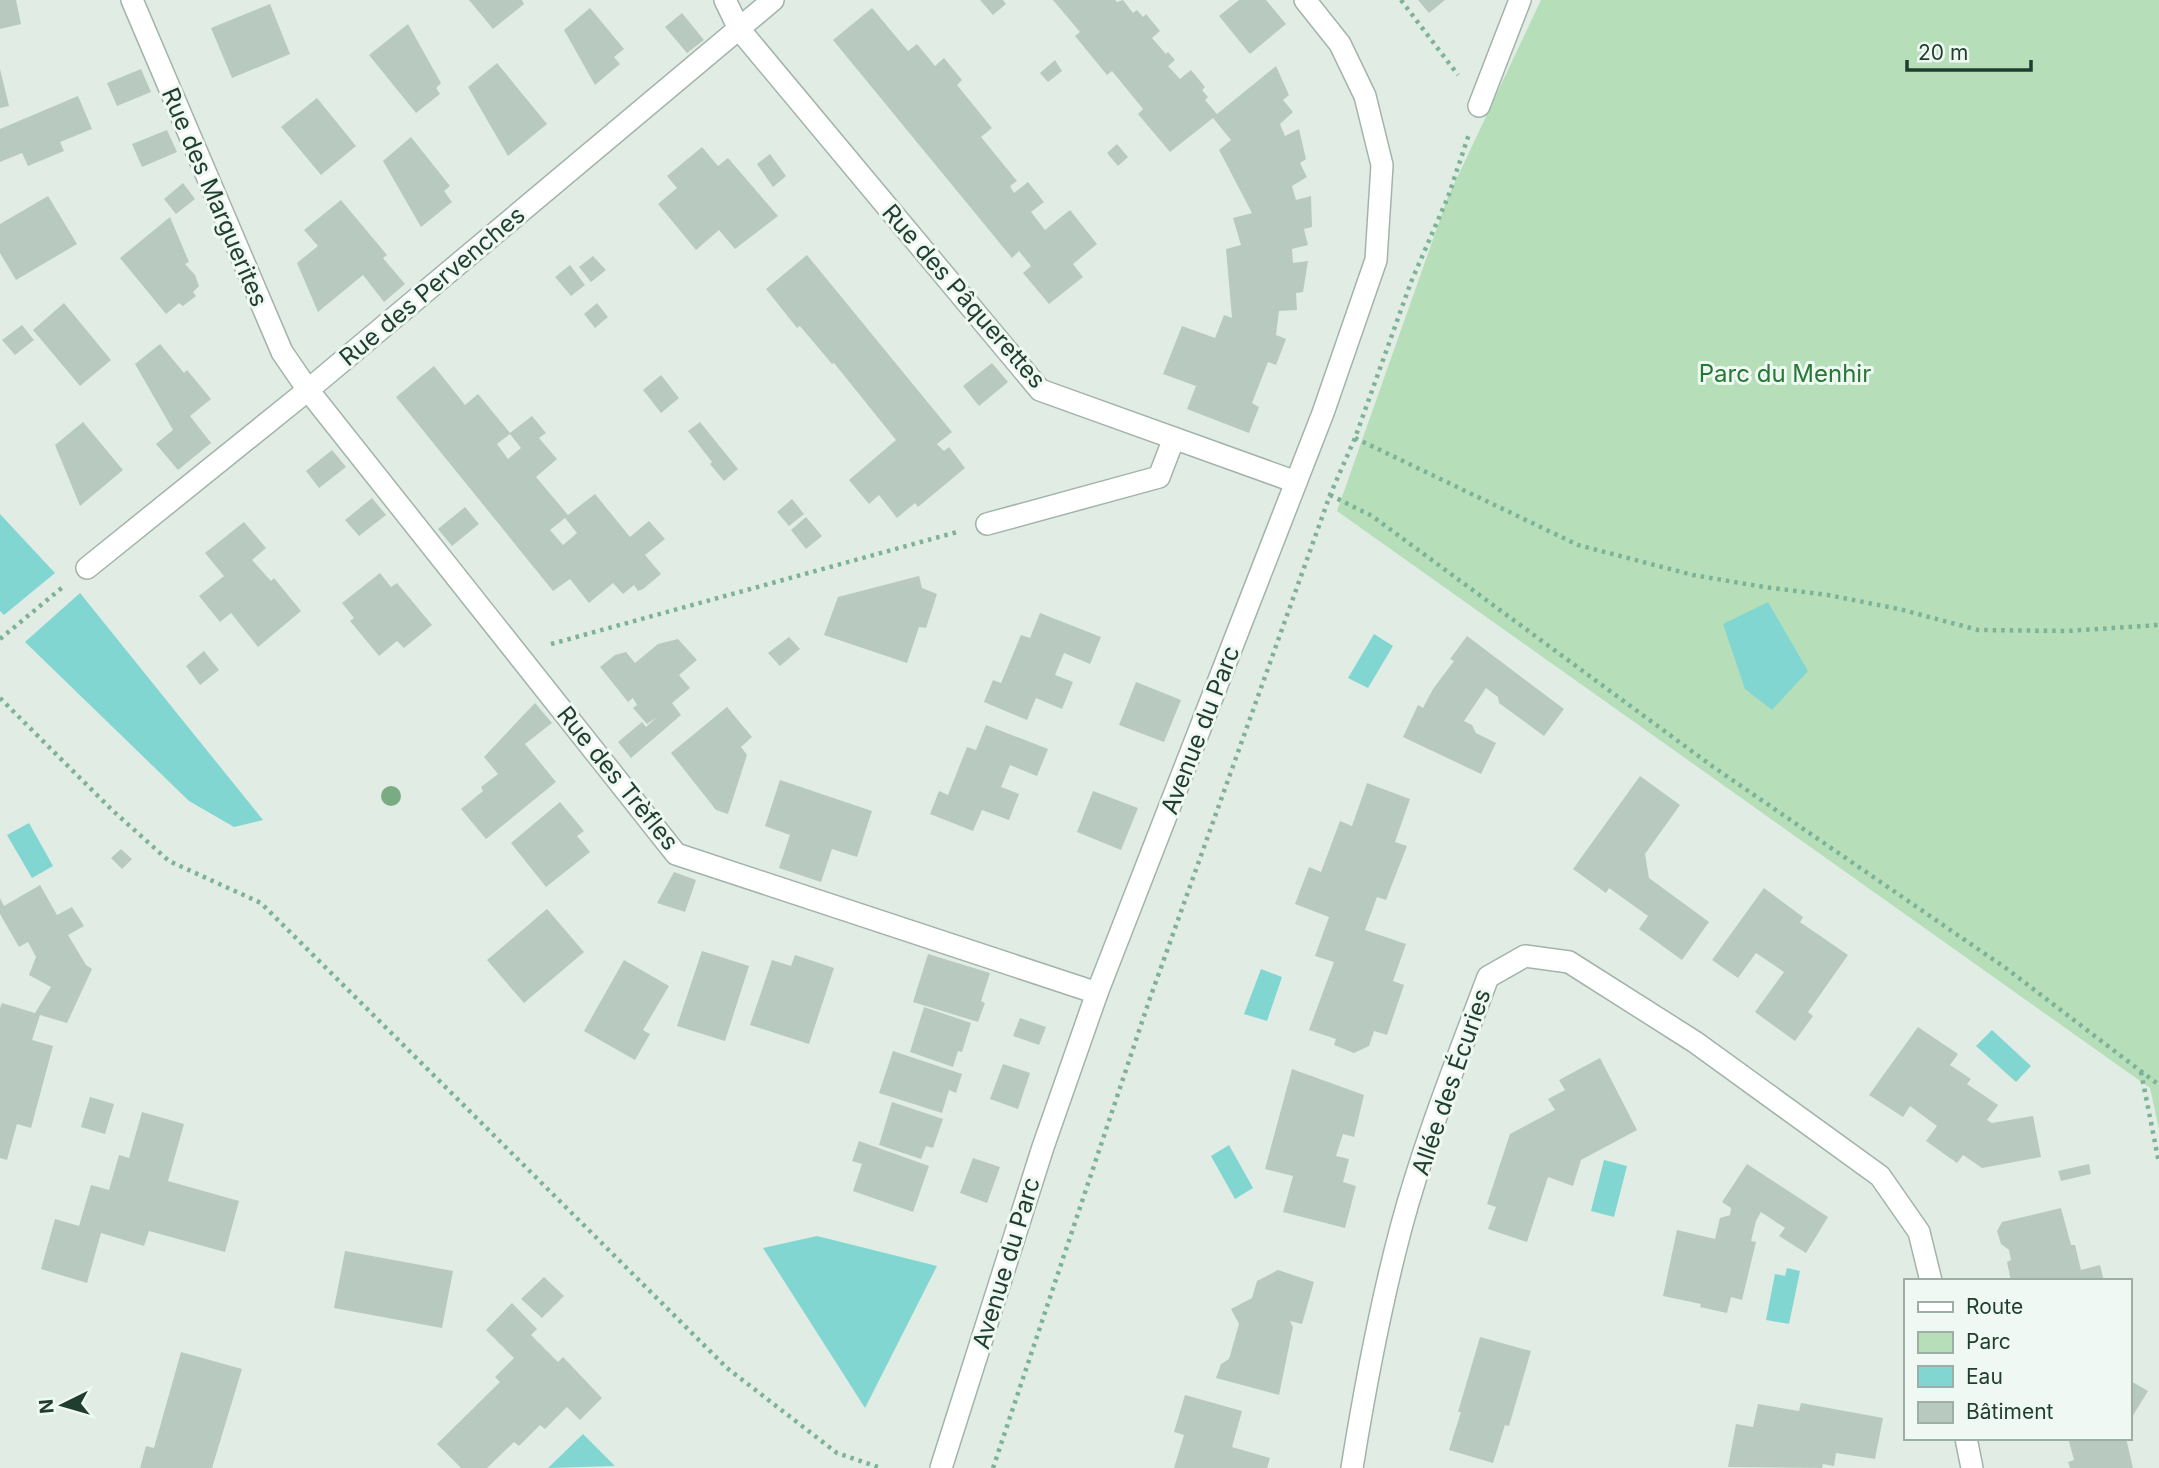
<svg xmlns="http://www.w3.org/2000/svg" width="2159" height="1468" font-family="Inter,sans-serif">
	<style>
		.green { fill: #b6dfb9 }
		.water { fill: #82d6d2 }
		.building { fill: #b8cabf; fill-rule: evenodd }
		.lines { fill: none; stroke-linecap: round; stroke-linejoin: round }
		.service-casing { stroke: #a2b4aa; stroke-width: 24 }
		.minor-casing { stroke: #a2b4aa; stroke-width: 24 }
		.tertiary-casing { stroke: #a2b4aa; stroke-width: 24 }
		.path { stroke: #7db297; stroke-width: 4.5; stroke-dasharray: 3.5 5; stroke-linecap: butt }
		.service { stroke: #fff; stroke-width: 21 }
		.minor { stroke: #fff; stroke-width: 21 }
		.tertiary { stroke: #fff; stroke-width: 21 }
		.tree { fill: #7aac84 }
		.labels { text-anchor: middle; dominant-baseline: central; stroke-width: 6; stroke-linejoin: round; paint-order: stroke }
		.street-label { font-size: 24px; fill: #1f3e2f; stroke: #f0f8f3 }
		.park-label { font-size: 24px; fill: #267835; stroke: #f0f8f3 }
	</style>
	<rect width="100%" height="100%" fill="#e0ece4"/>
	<path class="green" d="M 1541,0 L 2159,0 L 2159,1129 L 2150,1088 L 1337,511 L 1448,197 Z"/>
	<path class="water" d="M 0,514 L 55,573 L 4,615 L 0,611 Z
		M 80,593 L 263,820 L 234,827 L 189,801 L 25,642 Z
		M 1768,602 L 1808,671 L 1772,710 L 1745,689 L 1723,624 Z
		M 1374,634 L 1393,646 L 1368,688 L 1348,678 Z
		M 29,823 L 53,866 L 32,878 L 7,835 Z
		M 1261,969 L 1282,977 L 1267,1021 L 1244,1014 Z
		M 1992,1030 L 2031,1066 L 2016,1082 L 1976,1046 Z
		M 1229,1145 L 1253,1188 L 1235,1199 L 1211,1156 Z
		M 1604,1160 L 1627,1166 L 1614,1217 L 1591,1211 Z
		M 817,1236 L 937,1266 L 865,1408 L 763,1248 Z
		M 1787,1268 L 1800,1271 L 1789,1324 L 1766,1320 L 1775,1274 L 1785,1276 Z
		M 583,1434 L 615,1466 L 548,1468 Z"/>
	<path class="building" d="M 0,0 L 16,0 L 21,24 L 0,29 Z
		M 469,0 L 522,0 L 524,4 L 493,29 Z
		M 980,0 L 1003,0 L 1006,4 L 993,15 Z
		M 1053,0 L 1115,0 L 1117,2 L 1123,0 L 1133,13 L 1137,10 L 1143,17 L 1146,14 L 1160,31 L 1152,38 L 1166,54 L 1168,52 L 1175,60 L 1168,66 L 1180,79 L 1191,70 L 1205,87 L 1202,90 L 1208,97 L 1205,100 L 1217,114 L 1276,66 L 1289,95 L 1283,100 L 1293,112 L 1280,124 L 1285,136 L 1299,129 L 1306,159 L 1300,163 L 1307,177 L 1292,186 L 1296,200 L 1311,196 L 1312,227 L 1304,229 L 1308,245 L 1292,249 L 1293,263 L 1308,261 L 1303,292 L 1296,293 L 1297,310 L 1279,311 L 1276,335 L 1286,339 L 1276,365 L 1268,362 L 1252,403 L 1259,407 L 1249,433 L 1187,409 L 1196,386 L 1163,374 L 1182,326 L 1215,338 L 1224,315 L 1232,318 L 1226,249 L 1241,245 L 1233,218 L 1252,213 L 1219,150 L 1231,140 L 1213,118 L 1170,152 L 1138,114 L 1143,109 L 1112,71 L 1107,75 L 1075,36 L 1080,32 Z
		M 1239,0 L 1266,0 L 1286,24 L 1250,54 L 1219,16 Z
		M 1418,0 L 1445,0 L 1429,13 Z
		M 270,4 L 290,54 L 232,78 L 211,28 Z
		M 590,8 L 624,49 L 614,57 L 620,64 L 595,85 L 564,30 Z
		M 872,8 L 908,51 L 917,44 L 935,66 L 944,58 L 962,80 L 957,85 L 992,128 L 981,137 L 1017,181 L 1010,186 L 1014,193 L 1028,182 L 1044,202 L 1031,212 L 1045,230 L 1070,210 L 1097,244 L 1073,264 L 1083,277 L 1049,304 L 1023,273 L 1031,266 L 1019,251 L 1012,258 L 833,40 Z
		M 682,13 L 704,40 L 687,53 L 665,27 Z
		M 408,24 L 441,83 L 436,88 L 440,94 L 416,113 L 369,55 Z
		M 1055,60 L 1062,71 L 1048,82 L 1040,73 Z
		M 497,63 L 547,124 L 508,156 L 468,87 Z
		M 0,69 L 9,106 L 0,108 Z
		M 141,69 L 151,92 L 117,106 L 107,83 Z
		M 78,96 L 92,129 L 60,142 L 64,151 L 28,166 L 22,153 L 0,162 L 0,129 Z
		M 317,98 L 356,146 L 321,175 L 281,127 Z
		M 167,130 L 177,152 L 142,167 L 132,144 Z
		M 411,137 L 450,186 L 444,191 L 452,202 L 421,227 L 383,161 Z
		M 1117,144 L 1128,157 L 1118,166 L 1107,153 Z
		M 702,147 L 718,166 L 728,158 L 778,216 L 735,249 L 719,230 L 696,250 L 658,204 L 677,188 L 667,176 Z
		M 770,154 L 786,176 L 773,187 L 757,164 Z
		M 183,183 L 195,199 L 176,214 L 164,199 Z
		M 48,196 L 77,244 L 16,280 L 0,253 L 0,224 Z
		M 341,200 L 387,255 L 383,258 L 405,284 L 384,302 L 363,275 L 318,312 L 297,263 L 318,246 L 304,230 Z
		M 170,217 L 189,262 L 185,264 L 195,275 L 199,286 L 193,292 L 196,296 L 183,306 L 179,303 L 166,314 L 120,258 Z
		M 807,255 L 952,432 L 937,444 L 944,451 L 949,447 L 965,468 L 918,507 L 915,503 L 897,518 L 879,495 L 869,504 L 849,480 L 896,440 L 834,363 L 832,364 L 800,326 L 797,328 L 766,289 Z
		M 593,256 L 606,270 L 591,282 L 579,267 Z
		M 570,265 L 585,285 L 571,296 L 555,277 Z
		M 64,303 L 111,360 L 80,386 L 33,330 Z
		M 597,303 L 608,317 L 595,328 L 584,314 Z
		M 22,325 L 34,340 L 15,355 L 2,340 Z
		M 160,344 L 184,373 L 187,370 L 211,399 L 190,416 L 211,443 L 178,470 L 156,444 L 173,430 L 135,364 Z
		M 992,363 L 1008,382 L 979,406 L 963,386 Z
		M 434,366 L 465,405 L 478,394 L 510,433 L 532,416 L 546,433 L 539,438 L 557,459 L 536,477 L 568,515 L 595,494 L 630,537 L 649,521 L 665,539 L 645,555 L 661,574 L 643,589 L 638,591 L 634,585 L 623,594 L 613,583 L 589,603 L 570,579 L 553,591 L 396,397 ZM 510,434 L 521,448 L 508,459 L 497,444 ZM 565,518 L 577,533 L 563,545 L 550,530 Z
		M 661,375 L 679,398 L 661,413 L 643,390 Z
		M 83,422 L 123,470 L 80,506 L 55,445 Z
		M 700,422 L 738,469 L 724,481 L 710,464 L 712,462 L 688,431 Z
		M 332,450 L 346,467 L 319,488 L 306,471 Z
		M 372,498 L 386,515 L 359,536 L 345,520 Z
		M 792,499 L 804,514 L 789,526 L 777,512 Z
		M 465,507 L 479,524 L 452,546 L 438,529 Z
		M 806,517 L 822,536 L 806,549 L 791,530 Z
		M 244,522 L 266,548 L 252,560 L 271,581 L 274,578 L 301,611 L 258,647 L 231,613 L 220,622 L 199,596 L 224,576 L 205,553 Z
		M 380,573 L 391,587 L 397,583 L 432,625 L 404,648 L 397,641 L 379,656 L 350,621 L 354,618 L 342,603 Z
		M 919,576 L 922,588 L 937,594 L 926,628 L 919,627 L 907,663 L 824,635 L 838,597 Z
		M 1040,613 L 1101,637 L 1090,664 L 1064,653 L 1055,675 L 1073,682 L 1062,709 L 1036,698 L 1027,720 L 984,702 L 993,680 L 1001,683 L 1021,635 L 1030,638 Z
		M 1467,636 L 1564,709 L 1544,736 L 1499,703 L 1498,697 L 1486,688 L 1464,721 L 1472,725 L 1476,733 L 1496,743 L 1481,774 L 1403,737 L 1418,705 L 1423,708 L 1433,689 L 1454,661 L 1450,659 Z
		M 789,637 L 800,649 L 780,666 L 768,653 Z
		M 678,639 L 697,660 L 679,675 L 690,688 L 672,703 L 681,715 L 631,758 L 618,742 L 642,722 L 646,727 L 657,717 L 647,724 L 633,708 L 637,705 L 633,698 L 628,702 L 600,667 L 615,655 L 626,652 L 635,663 L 658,644 Z
		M 204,651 L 219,670 L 200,685 L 186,666 Z
		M 1136,682 L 1181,700 L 1164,742 L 1119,725 Z
		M 535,703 L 552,723 L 525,744 L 556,782 L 486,839 L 461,809 L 483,791 L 481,787 L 498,774 L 484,757 Z
		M 727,707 L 752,737 L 741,747 L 747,755 L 728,814 L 716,810 L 671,753 Z
		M 986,725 L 1048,749 L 1037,776 L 1010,765 L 1001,787 L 1019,794 L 1009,820 L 982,810 L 973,831 L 930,814 L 939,791 L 948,795 L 967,747 L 976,750 Z
		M 1640,776 L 1680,805 L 1645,854 L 1649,878 L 1709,922 L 1682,960 L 1639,929 L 1648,916 L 1609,888 L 1606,893 L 1573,869 Z
		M 780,780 L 872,811 L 857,857 L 832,849 L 821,882 L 779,868 L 790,835 L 765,826 Z
		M 1367,783 L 1410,799 L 1395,842 L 1407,846 L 1386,900 L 1377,897 L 1365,930 L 1406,944 L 1393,981 L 1404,985 L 1387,1035 L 1374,1031 L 1369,1046 L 1354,1053 L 1334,1045 L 1336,1039 L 1309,1030 L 1334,962 L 1315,956 L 1329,917 L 1295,904 L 1309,867 L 1321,872 L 1340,821 L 1352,826 Z
		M 1093,791 L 1138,808 L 1121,850 L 1077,832 Z
		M 560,802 L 584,831 L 577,836 L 590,852 L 546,887 L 511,843 Z
		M 121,849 L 132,859 L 122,869 L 111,858 Z
		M 674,872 L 696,880 L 685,912 L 657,903 Z
		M 40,885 L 57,915 L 72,907 L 84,926 L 68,935 L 86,965 L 92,969 L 67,1023 L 40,1015 L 32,1040 L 53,1046 L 31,1128 L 17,1124 L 7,1160 L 0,1158 L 0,1008 L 2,1003 L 35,1013 L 51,987 L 29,975 L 36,957 L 28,942 L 19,947 L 0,914 L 0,898 L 4,906 Z
		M 1764,888 L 1803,917 L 1800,922 L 1848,955 L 1808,1012 L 1813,1016 L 1795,1041 L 1755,1012 L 1784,972 L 1756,953 L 1738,978 L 1712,960 Z
		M 547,909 L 584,952 L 524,1003 L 487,960 Z
		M 702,951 L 749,966 L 725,1041 L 677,1026 Z
		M 928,954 L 990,973 L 981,1001 L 985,1003 L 978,1022 L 913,1002 Z
		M 795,955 L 834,968 L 809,1044 L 750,1025 L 772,960 L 791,966 Z
		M 624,960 L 669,986 L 643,1030 L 650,1034 L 635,1060 L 584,1031 Z
		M 924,1007 L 971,1023 L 962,1052 L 958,1051 L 953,1067 L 910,1052 Z
		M 1020,1018 L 1046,1027 L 1039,1045 L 1013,1036 Z
		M 1918,1027 L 1958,1054 L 1950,1065 L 1971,1079 L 1967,1084 L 1998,1105 L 1987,1120 L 1992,1123 L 2033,1116 L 2041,1157 L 1982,1168 L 1963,1155 L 1957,1163 L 1926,1141 L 1937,1126 L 1910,1106 L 1903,1117 L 1869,1095 Z
		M 893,1051 L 962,1074 L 956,1093 L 949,1090 L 942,1113 L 879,1093 Z
		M 1600,1058 L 1637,1130 L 1581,1160 L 1573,1186 L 1548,1177 L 1527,1242 L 1488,1229 L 1496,1207 L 1487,1204 L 1510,1134 L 1555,1110 L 1548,1099 L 1565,1090 L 1559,1080 Z
		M 1003,1064 L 1030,1073 L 1018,1109 L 990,1099 Z
		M 1292,1069 L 1364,1095 L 1354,1137 L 1343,1134 L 1336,1156 L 1349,1159 L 1343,1182 L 1356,1186 L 1345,1228 L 1283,1212 L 1293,1176 L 1265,1169 Z
		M 90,1097 L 114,1104 L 105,1134 L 81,1127 Z
		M 892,1102 L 943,1119 L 933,1148 L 926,1146 L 921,1159 L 879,1145 Z
		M 142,1112 L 184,1124 L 168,1181 L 239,1201 L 225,1252 L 149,1231 L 144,1246 L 101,1233 L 87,1283 L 41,1269 L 55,1219 L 79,1226 L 91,1185 L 109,1190 L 119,1155 L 129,1158 Z
		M 859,1141 L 929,1166 L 913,1212 L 853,1191 L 862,1164 L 852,1161 Z
		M 973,1158 L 1000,1167 L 987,1203 L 960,1193 Z
		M 1747,1164 L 1828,1217 L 1806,1253 L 1779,1236 L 1785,1228 L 1761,1212 L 1756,1221 L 1751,1241 L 1756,1242 L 1742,1300 L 1731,1297 L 1727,1313 L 1700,1307 L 1701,1304 L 1663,1296 L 1677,1230 L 1715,1239 L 1720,1218 L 1730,1215 L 1731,1208 L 1722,1202 Z
		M 2089,1164 L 2091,1174 L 2061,1181 L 2058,1171 Z
		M 2061,1208 L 2071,1245 L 2075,1245 L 2081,1270 L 2100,1265 L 2104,1281 L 2011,1281 L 2007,1262 L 2011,1260 L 2009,1250 L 2001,1244 L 1997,1231 L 2002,1222 Z
		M 345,1251 L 453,1271 L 442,1328 L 334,1308 Z
		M 1278,1270 L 1314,1282 L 1302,1324 L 1290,1321 L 1293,1327 L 1279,1395 L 1216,1378 L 1221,1364 L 1229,1359 L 1239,1324 L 1231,1309 L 1252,1298 L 1257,1281 Z
		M 544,1277 L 564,1296 L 542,1318 L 521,1299 Z
		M 512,1303 L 537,1329 L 531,1335 L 558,1362 L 563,1357 L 602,1398 L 580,1420 L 567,1407 L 545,1429 L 540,1425 L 519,1446 L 514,1442 L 487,1468 L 461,1468 L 437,1444 L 500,1382 L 495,1377 L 514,1358 L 486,1330 Z
		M 1480,1337 L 1531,1351 L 1509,1426 L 1505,1425 L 1493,1463 L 1449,1450 L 1461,1412 L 1458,1412 Z
		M 181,1352 L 242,1369 L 212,1468 L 140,1468 L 146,1446 L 154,1448 Z
		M 2129,1380 L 2148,1391 L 2129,1422 Z
		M 1185,1395 L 1242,1411 L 1232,1447 L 1270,1458 L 1267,1468 L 1174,1468 L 1184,1435 L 1174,1432 Z
		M 1801,1403 L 1883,1418 L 1875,1459 L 1836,1453 L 1834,1466 L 1823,1464 L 1822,1468 L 1728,1467 L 1736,1424 L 1753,1427 L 1758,1404 L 1799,1411 Z
		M 2068,1438 L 2126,1438 L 2133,1468 L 2070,1468 L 2068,1462 L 2074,1460 Z"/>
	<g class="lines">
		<defs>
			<path id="service" d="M 1479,106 L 1520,0"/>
			<path id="minor" d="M 132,0 L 282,352 L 308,390 L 676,854 L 1097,993
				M 725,0 L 739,29 L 1040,390 L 1296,482
				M 987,524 L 1159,477 L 1174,438
				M 87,568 L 308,390 L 773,0
				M 1966,1438 L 1972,1468
				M 1352,1468 C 1365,1387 1380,1307 1401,1228 C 1424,1142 1457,1060 1488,977 L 1525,956 L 1569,962 L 1695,1042 L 1880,1176 L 1919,1232 L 1931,1281"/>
			<path id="tertiary" d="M 941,1468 L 1043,1147 L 1097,993 L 1323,413 L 1376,260 L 1382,165 L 1365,96 L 1340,44 L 1305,0"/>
		</defs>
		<use href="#service" class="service-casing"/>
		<use href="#minor" class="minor-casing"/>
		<use href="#tertiary" class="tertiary-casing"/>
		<path class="path" d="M 1401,0 L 1458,75
			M 1355,438 L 1578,545 L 1693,575 L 1764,587 L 1828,595 L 1899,609 L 1978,630 L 2067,631 L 2159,625
			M 1330,495 L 1372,516 L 1712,766 L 2007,969 L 2159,1085
			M 0,639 L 64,586
			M 551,644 L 957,532
			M 0,698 L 112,810 L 169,861 L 261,903 L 727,1368 L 837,1453 L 881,1468
			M 2141,1072 L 2159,1163
			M 993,1468 L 1149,1001 L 1330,495 L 1355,438 L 1411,282 L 1448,197 L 1469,134"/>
		<use href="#service" class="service"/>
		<use href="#minor" class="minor"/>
		<use href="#tertiary" class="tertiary"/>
	</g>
	<circle class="tree" cx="391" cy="796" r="10"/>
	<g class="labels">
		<g class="street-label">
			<text transform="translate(215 197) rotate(67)">Rue des Marguerites</text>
			<text transform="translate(432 286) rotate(-40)">Rue des Pervenches</text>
			<text transform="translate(964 296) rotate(49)">Rue des Pâquerettes</text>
			<text transform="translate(1200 730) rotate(-69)">Avenue du Parc</text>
			<text transform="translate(618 778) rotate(51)">Rue des Trèfles</text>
			<text transform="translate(1451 1082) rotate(-71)">Allée des Écuries</text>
			<text transform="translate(1006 1263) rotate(-73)">Avenue du Parc</text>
		</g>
		<g class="park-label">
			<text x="1785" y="373">Parc du Menhir</text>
		</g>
	</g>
	<rect x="1904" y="1279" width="228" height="161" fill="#f0f8f3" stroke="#9caea5" stroke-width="2"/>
	<rect x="1918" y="1302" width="35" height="10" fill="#ffffff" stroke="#9caea5" stroke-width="2"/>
	<text x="1966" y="1314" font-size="21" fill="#1f3e2f">Route</text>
	<rect x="1918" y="1332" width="35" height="21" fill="#b6dfb9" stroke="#9caea5" stroke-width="2"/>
	<text x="1966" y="1349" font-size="21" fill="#1f3e2f">Parc</text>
	<rect x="1918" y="1366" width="35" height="21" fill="#82d6d2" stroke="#9caea5" stroke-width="2"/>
	<text x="1966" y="1384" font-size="21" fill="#1f3e2f">Eau</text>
	<rect x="1918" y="1402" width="35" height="21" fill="#b8cabf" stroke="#9caea5" stroke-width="2"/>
	<text x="1966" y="1419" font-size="21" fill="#1f3e2f">Bâtiment</text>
	<g transform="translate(63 1405) rotate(265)" stroke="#f0f8f3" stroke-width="5" paint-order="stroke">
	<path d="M0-5L12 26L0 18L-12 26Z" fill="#1f3e2f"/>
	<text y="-10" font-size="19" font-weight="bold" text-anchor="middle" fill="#1f3e2f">N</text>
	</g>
	<path d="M1907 60v10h124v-10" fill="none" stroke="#1f3e2f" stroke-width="3.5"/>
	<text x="1918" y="60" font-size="21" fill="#1f3e2f" stroke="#f0f8f3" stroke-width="5" paint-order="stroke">20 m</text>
</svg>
